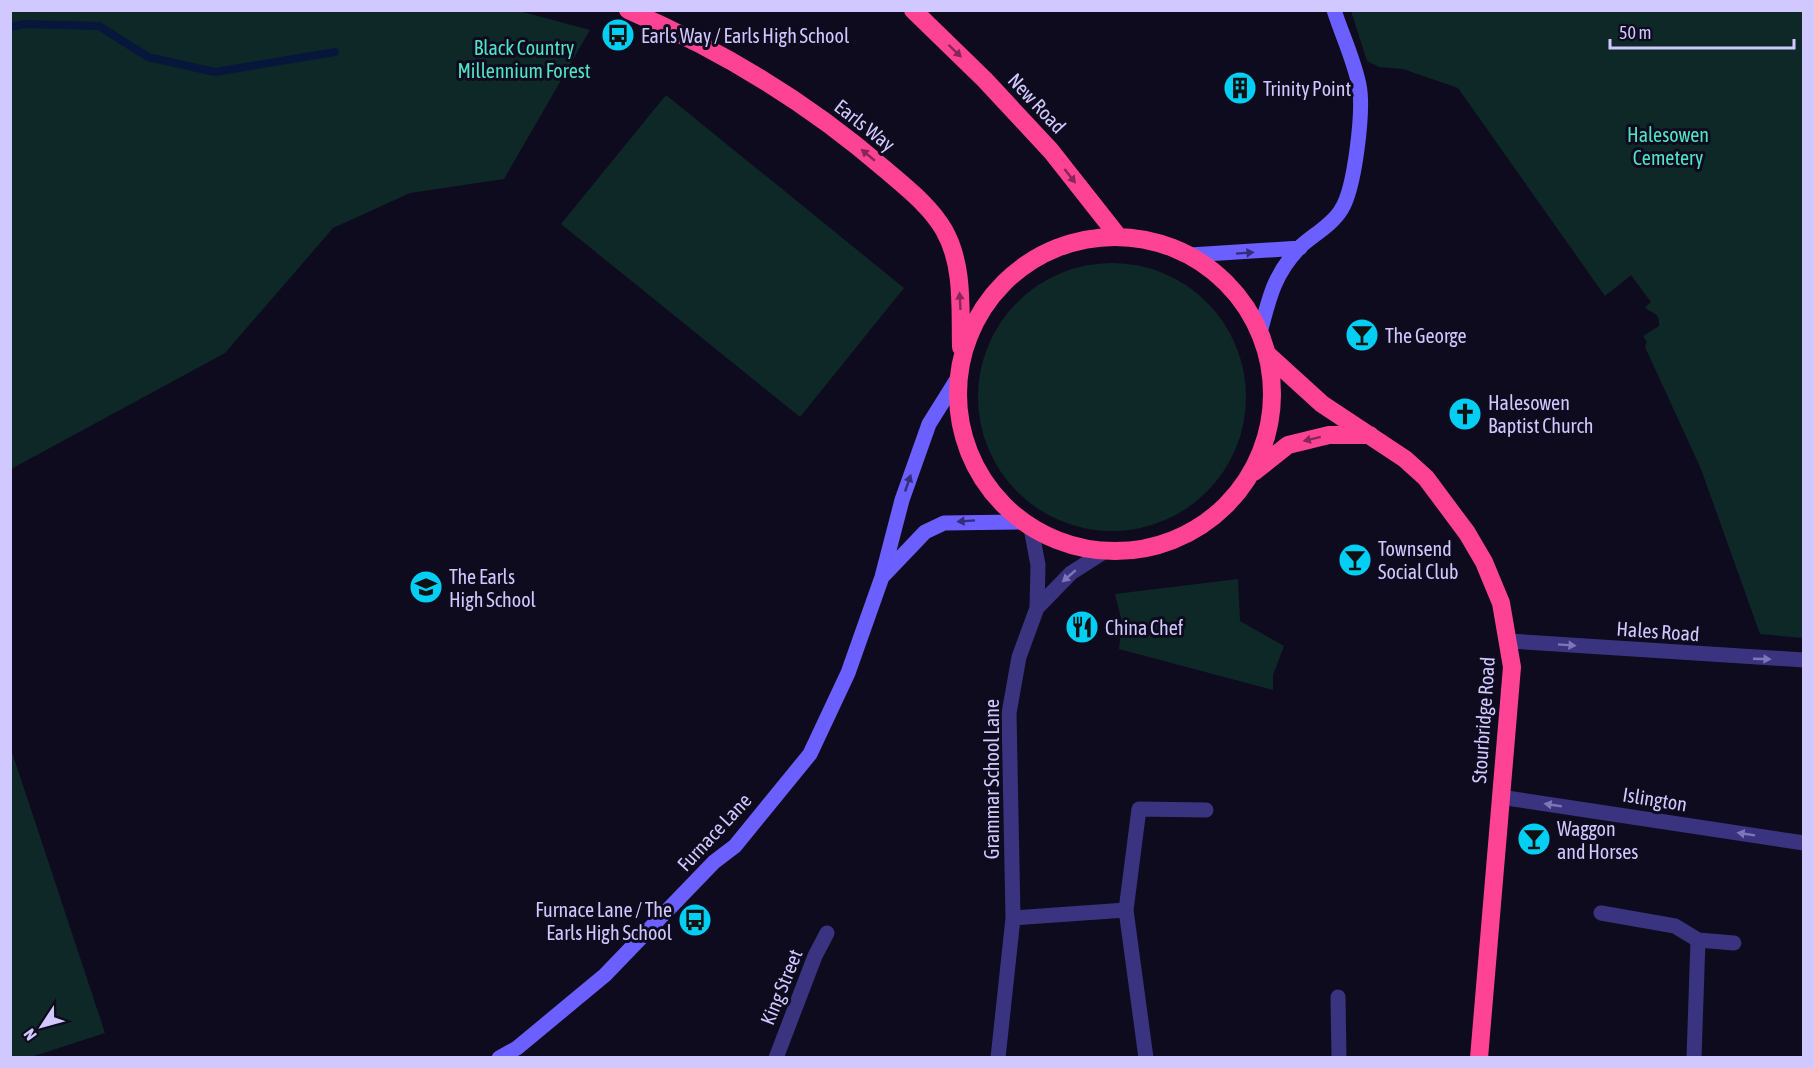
<svg xmlns="http://www.w3.org/2000/svg" width="1814" height="1068" font-family="'Asap Condensed',sans-serif">
	<style>
		.green { fill: #0e2828 }
		.lines { fill: none; stroke-linecap: round; stroke-linejoin: round }
		.stream { stroke: #06173b; stroke-width: 8 }
		.street { stroke: #3a337f; stroke-width: 15 }
		.secondary { stroke: #6b5fff; stroke-width: 15 }
		.highway { stroke: #ff4394; stroke-width: 18 }
		.oneway { fill: #872759 }
		.oneway2 { fill: #342d78 }
		.oneway3 { fill: #7e76b9 }
		.labels { text-anchor: middle; dominant-baseline: central; stroke-width: 6; stroke-linejoin: round; paint-order: stroke }
		.poi-label { font-size: 20px; fill: #d1c8ff; stroke: #0f0b1e; text-anchor: start }
		.park-label { font-size: 20px; fill: #4fe4c6; stroke: #0f0b1e }
		.street-label { font-size: 20px; fill: #d1c8ff; stroke: #0f0b1e }
	</style>
	<rect width="100%" height="100%" fill="#0f0b1e"/>
	<path class="green" d="M 519,11 L 590,30 L 504,179 L 410,193 L 333,228 L 225,353 L 11,469 L 11,11 Z
		M 1351,11 L 1803,11 L 1803,638 L 1760,634 L 1701,469 L 1645,347 L 1647,342 L 1643,336 L 1659,326 C 1660,311 1652,315 1645,307 L 1651,302 L 1631,275 L 1605,296 L 1458,88 L 1403,69 L 1379,67 L 1367,61 Z
		M 666,95 L 904,288 L 800,417 L 561,224 Z
		M978 397a134 134 0 1 1 268 0a134 134 0 1 1-268 0Z
		M 1238,579 L 1240,621 L 1284,646 L 1273,675 L 1273,690 L 1119,649 L 1122,622 L 1115,594 Z
		M 11,749 L 105,1033 L 31,1057 L 11,1057 Z"/>
	<g class="lines">
		<path class="stream" d="M 10,27 L 25,24 L 99,26 L 148,57 L 215,72 L 335,52"/>
		<path class="street" d="M 1037,608 L 1071,573 L 1107,550
			M 1509,641 L 1804,660
			M 1500,797 L 1804,843
			M 1126,910 L 1139,809 L 1206,810
			M 1601,913 L 1675,926 L 1698,940 L 1694,1058
			M 1013,918 L 1126,910 L 1146,1058
			M 1698,940 L 1734,943
			M 1338,997 L 1339,1058
			M 776,1058 L 815,956 L 827,933
			M 998,1058 L 1013,918 L 1009,713 L 1019,657 L 1037,608 L 1038,565 L 1031,528"/>
		<path class="secondary" d="M 1190,255 L 1300,248
			M 1260,333 C 1269,298 1274,274 1300,247 C 1313,235 1332,225 1341,210 C 1355,189 1364,109 1359,85 C 1354,60 1342,35 1334,10
			M 883,576 L 925,532 L 944,523 L 1024,522
			M 499,1058 L 517,1048 L 605,975 L 714,862 L 735,846 L 810,754 L 848,673 L 882,577 L 902,500 L 929,424 L 959,376"/>
		<path class="highway" d="M 628,10 C 723,51 809,103 887,171 C 907,188 931,207 944,230 C 964,265 960,309 961,347
			M 913,10 L 985,80 L 1051,151 L 1118,236
			M958 394a157 157 0 1 1 314 0a157 157 0 1 1-314 0Z
			M 1267,354 L 1322,404 L 1405,459 L 1426,478 L 1467,533 L 1484,562 L 1501,603 L 1512,667 L 1479,1058
			M 1254,472 L 1288,445 L 1329,435 L 1370,435"/>
	</g>
	<defs><path id="oneway-solid" d="M-6-.8H1V-3.2L6.5 0L1 3.2V.8H-6Z" transform="scale(1.5)"/></defs>
	<g class="oneway">
		<use href="#oneway-solid" transform="translate(955 51) rotate(44)"/>
		<use href="#oneway-solid" transform="translate(868 155) rotate(-140)"/>
		<use href="#oneway-solid" transform="translate(1070 176) rotate(52)"/>
		<use href="#oneway-solid" transform="translate(960 301) rotate(-93)"/>
		<use href="#oneway-solid" transform="translate(1312 439) rotate(166)"/>
	</g>
	<g class="oneway2">
		<use href="#oneway-solid" transform="translate(1245 253) rotate(-4)"/>
		<use href="#oneway-solid" transform="translate(908 483) rotate(-71)"/>
		<use href="#oneway-solid" transform="translate(966 521) rotate(176)"/>
	</g>
	<g class="oneway3">
		<use href="#oneway-solid" transform="translate(1069 576) rotate(139)"/>
		<use href="#oneway-solid" transform="translate(1567 645) rotate(4)"/>
		<use href="#oneway-solid" transform="translate(1762 659) rotate(2)"/>
		<use href="#oneway-solid" transform="translate(1553 805) rotate(-171)"/>
		<use href="#oneway-solid" transform="translate(1746 834) rotate(-171)"/>
	</g>
	<defs>
		<symbol id="bus-disc" viewBox="-11 -11 22 22"><circle r="9.5" fill="#00cff3" stroke="#0f0b1e"/><path d="M-5-6H5V4H4V6H2V4H-2V6H-4V4H-5ZM-3.5-4V0h7V-4ZM-3.5 1.2v1.5H-2V1.2ZM2 1.2v1.5H3.5V1.2Z" fill="#111"/></symbol>
		<symbol id="building-disc" viewBox="-11 -11 22 22"><circle r="9.5" fill="#00cff3" stroke="#0f0b1e"/><path d="M-4-6H4V6H1V3H-1V6H-4ZM-2.5-4.3h1.7v1.8h-1.7ZM.8-4.3h1.7v1.8H.8ZM-2.5-1h1.7V.8h-1.7ZM.8-1h1.7V.8H.8Z" fill="#111"/></symbol>
		<symbol id="bar-disc" viewBox="-11 -11 22 22"><circle r="9.5" fill="#00cff3" stroke="#0f0b1e"/><path d="M-6-5H6L.8 .8V4.5H3.5V6h-7V4.5H-.8V.8Z" fill="#111"/></symbol>
		<symbol id="church-disc" viewBox="-11 -11 22 22"><circle r="9.5" fill="#00cff3" stroke="#0f0b1e"/><path d="M-1.2-6h2.4v3.5h3.3v2.4h-3.3V6h-2.4V-.1h-3.3v-2.4h3.3Z" fill="#111"/></symbol>
		<symbol id="school-disc" viewBox="-11 -11 22 22"><circle r="9.5" fill="#00cff3" stroke="#0f0b1e"/><path d="M0-5L7-2L0 1L-7-2ZM-4 1L0 2.5L4 1V4Q0 6-4 4Z" fill="#111"/></symbol>
		<symbol id="restaurant-disc" viewBox="-11 -11 22 22"><circle r="9.5" fill="#00cff3" stroke="#0f0b1e"/><path d="M-5-6h1v4h1v-4h1v4h1v-4h1v5L-1.5 .5V6h-2V.5L-5-1ZM5-6V6H3V1.5H1.5Q1.5-4 5-6Z" fill="#111"/></symbol>
	</defs>
	<g fill-rule="evenodd">
		<use href="#bus-disc" x="599" y="16" width="38" height="38"/>
		<use href="#building-disc" x="1221" y="69" width="38" height="38"/>
		<use href="#bar-disc" x="1343" y="316" width="38" height="38"/>
		<use href="#church-disc" x="1446" y="395" width="38" height="38"/>
		<use href="#bar-disc" x="1336" y="541" width="38" height="38"/>
		<use href="#school-disc" x="407" y="568" width="38" height="38"/>
		<use href="#restaurant-disc" x="1063" y="608" width="38" height="38"/>
		<use href="#bar-disc" x="1515" y="820" width="38" height="38"/>
		<use href="#bus-disc" x="676" y="901" width="38" height="38"/>
	</g>
	<g class="labels">
		<g class="poi-label">
			<text x="641" y="35">Earls Way / Earls High School</text>
			<text x="1263" y="88">Trinity Point</text>
			<text x="1385" y="335">The George</text>
			<text x="1488" y="402">Halesowen<tspan x="1488" dy="23">Baptist Church</tspan></text>
			<text x="1378" y="548">Townsend<tspan x="1378" dy="23">Social Club</tspan></text>
			<text x="449" y="576">The Earls<tspan x="449" dy="23">High School</tspan></text>
			<text x="1105" y="627">China Chef</text>
			<text x="1557" y="828">Waggon<tspan x="1557" dy="23">and Horses</tspan></text>
			<text x="672" y="909" text-anchor="end">Furnace Lane / The<tspan x="672" dy="23">Earls High School</tspan></text>
		</g>
		<g class="park-label">
			<text x="524" y="47">Black Country<tspan x="524" dy="23">Millennium Forest</tspan></text>
			<text x="1668" y="134">Halesowen<tspan x="1668" dy="23">Cemetery</tspan></text>
		</g>
		<g class="street-label">
			<text transform="translate(1037 103) rotate(47)">New Road</text>
			<text transform="translate(865 125) rotate(38)">Earls Way</text>
			<text transform="translate(1658 631) rotate(4)">Hales Road</text>
			<text transform="translate(1483 720) rotate(-86)">Stourbridge Road</text>
			<text transform="translate(991 779) rotate(-90)">Grammar School Lane</text>
			<text transform="translate(1655 799) rotate(9)">Islington</text>
			<text transform="translate(714 832) rotate(-47)">Furnace Lane</text>
			<text transform="translate(781 987) rotate(-68)">King Street</text>
		</g>
	</g>
	<rect width="1814" height="1068" fill="none" stroke="#d1c8ff" stroke-width="24"/>
	<g transform="translate(42 1026) rotate(234)" stroke="#0f0b1e" stroke-width="4.5" paint-order="stroke">
	<path d="M0-4.5L10 22L0 15L-10 22Z" fill="#d1c8ff"/>
	<text y="-9" font-size="16" font-weight="bold" text-anchor="middle" fill="#d1c8ff">N</text>
	</g>
	<path d="M1610 39v9h184v-9" fill="none" stroke="#d1c8ff" stroke-width="3"/>
	<text x="1619" y="39" font-size="18" fill="#d1c8ff" stroke="#0f0b1e" stroke-width="4.5" paint-order="stroke">50 m</text>
</svg>
